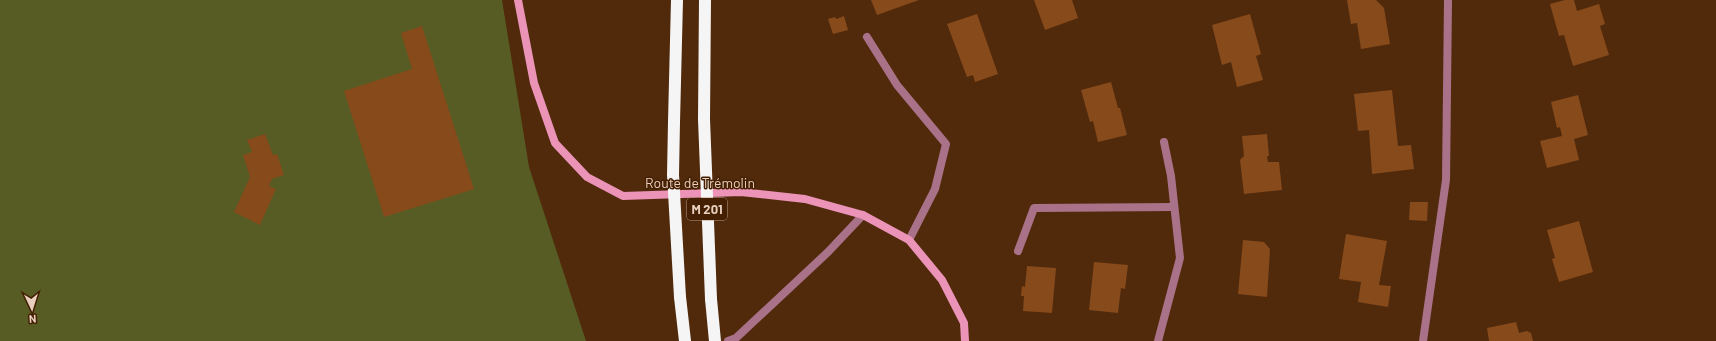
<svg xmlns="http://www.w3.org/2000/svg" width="1716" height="341" font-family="Barlow,sans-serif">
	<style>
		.green { fill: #575c24 }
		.building { fill: #874a1b }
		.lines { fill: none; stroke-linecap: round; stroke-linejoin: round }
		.lane { stroke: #aa7289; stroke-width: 8 }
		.street { stroke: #aa7289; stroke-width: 8 }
		.secondary { stroke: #ec93b8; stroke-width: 8 }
		.highway { stroke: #f5f5f5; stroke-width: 12 }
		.highway-bridge { stroke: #f5f5f5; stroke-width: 12 }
		.labels { text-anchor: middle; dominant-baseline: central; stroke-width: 3; stroke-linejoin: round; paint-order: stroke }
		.shield { fill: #451f01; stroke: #b79a86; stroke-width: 1 }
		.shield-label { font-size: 13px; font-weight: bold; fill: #e8cfbf }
		.street-label { font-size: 14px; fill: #e8cfbf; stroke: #451f01 }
	</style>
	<rect width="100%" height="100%" fill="#512a0c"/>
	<path class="green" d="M 0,0 L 502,0 L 529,167 L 586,341 L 0,341 Z"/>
	<path class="building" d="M 871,0 L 919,0 L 877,15 Z
		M 1034,0 L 1072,0 L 1078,18 L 1045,30 Z
		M 1347,0 L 1376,0 L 1384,8 L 1390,44 L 1361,49 L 1357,23 L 1351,24 Z
		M 1565,0 L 1574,0 L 1577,11 L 1599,4 L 1605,24 L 1600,26 L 1609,55 L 1573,66 L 1564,35 L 1559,36 L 1550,4 Z
		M 977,14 L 998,74 L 975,82 L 973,75 L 967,77 L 947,24 Z
		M 1250,14 L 1261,54 L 1256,56 L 1263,80 L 1237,87 L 1231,62 L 1222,65 L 1212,25 Z
		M 844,16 L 848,30 L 833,34 L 828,19 L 835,17 L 836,19 Z
		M 422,26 L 474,189 L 384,217 L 344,91 L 412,69 L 401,33 Z
		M 1111,82 L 1118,108 L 1120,108 L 1127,135 L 1098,142 L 1093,121 L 1090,122 L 1081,90 Z
		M 1392,90 L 1398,146 L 1411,145 L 1414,169 L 1372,174 L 1369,130 L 1358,131 L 1354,94 Z
		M 1578,95 L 1588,135 L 1574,139 L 1579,160 L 1547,168 L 1540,141 L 1562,136 L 1560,127 L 1557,128 L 1551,102 Z
		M 265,134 L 273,155 L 277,154 L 284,175 L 272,179 L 269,186 L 276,189 L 260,225 L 234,212 L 250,177 L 243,155 L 252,152 L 247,140 Z
		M 1267,134 L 1269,156 L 1267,156 L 1268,162 L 1279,162 L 1282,190 L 1244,194 L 1240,160 L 1244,156 L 1242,136 Z
		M 1410,202 L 1428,202 L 1427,221 L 1409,220 Z
		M 1579,221 L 1593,272 L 1559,282 L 1552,259 L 1555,258 L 1547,230 Z
		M 1346,234 L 1387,241 L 1379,285 L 1391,286 L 1388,307 L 1358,302 L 1361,282 L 1339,279 Z
		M 1243,240 L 1264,242 L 1270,249 L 1267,297 L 1238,294 Z
		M 1094,262 L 1128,265 L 1125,289 L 1121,288 L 1118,313 L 1089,310 Z
		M 1027,266 L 1056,268 L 1052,313 L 1023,311 L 1024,296 L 1021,296 L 1022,286 L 1025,287 Z
		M 1516,322 L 1519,333 L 1527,331 L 1531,333 L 1533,341 L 1489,341 L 1487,328 Z"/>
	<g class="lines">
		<path class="lane" d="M 1018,251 L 1034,208 L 1174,207
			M 728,341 L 736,338 L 828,252 L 863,215"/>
		<path class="street" d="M 867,37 L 897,85 L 946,144 L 935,189 L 909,240
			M 1158,341 L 1180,258 L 1171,176 L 1164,142
			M 1423,341 L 1446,180 L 1448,0"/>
		<path class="secondary" d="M 518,0 L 534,83 L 555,143 L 587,177 L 623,196 L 741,192 L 805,199 L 863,215 L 909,240 L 942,280 L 964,323 L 965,341"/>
		<path class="highway" d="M 704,119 L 705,0
			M 674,122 L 677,0
			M 680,297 L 685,341
			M 711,299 L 715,341"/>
		<path class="highway-bridge" d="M 704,119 L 711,299
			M 674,122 L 673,175 L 680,297"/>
	</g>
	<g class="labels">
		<rect class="shield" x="687" y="198" width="40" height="22" rx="3"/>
		<g class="shield-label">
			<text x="707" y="209">M 201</text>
		</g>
		<g class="street-label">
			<text x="700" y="182">Route de Trémolin</text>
		</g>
	</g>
	<g transform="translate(32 309) rotate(176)" stroke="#451f01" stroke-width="3" paint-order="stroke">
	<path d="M0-3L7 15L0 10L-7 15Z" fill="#e8cfbf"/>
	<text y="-6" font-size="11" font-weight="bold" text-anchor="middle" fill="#e8cfbf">N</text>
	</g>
</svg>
